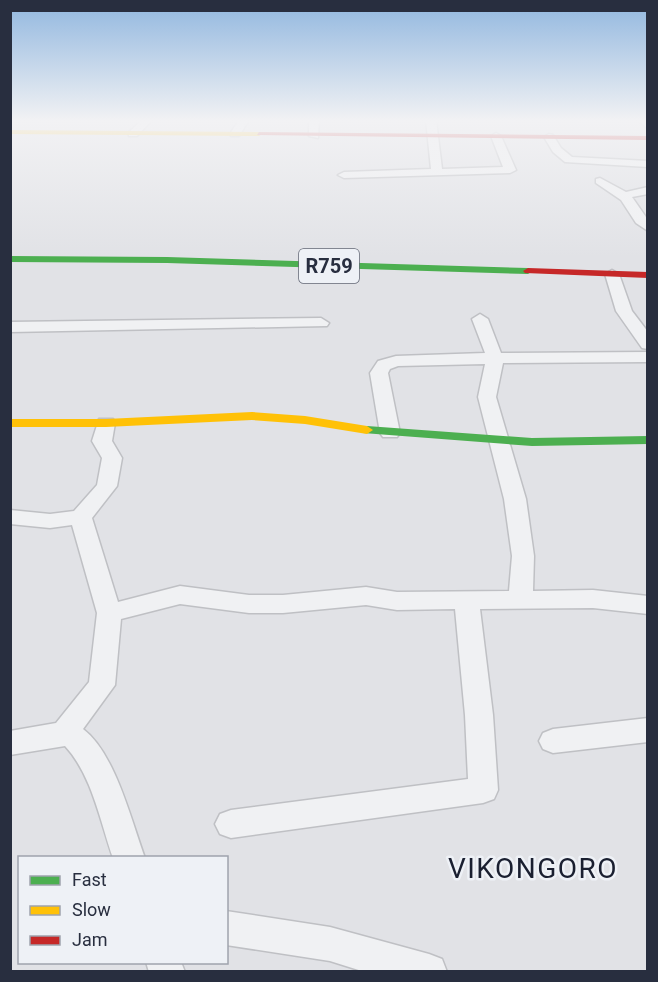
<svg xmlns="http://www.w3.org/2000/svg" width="658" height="982" font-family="Roboto,sans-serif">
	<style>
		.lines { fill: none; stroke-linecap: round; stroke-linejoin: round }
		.street-casing { stroke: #bfc0c4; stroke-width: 3 }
		.street { fill: #f0f1f3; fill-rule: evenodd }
		.fast { fill: #4caf50; fill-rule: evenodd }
		.slow { fill: #ffc107; fill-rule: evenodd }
		.jam { fill: #c62828; fill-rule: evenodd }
		.labels { text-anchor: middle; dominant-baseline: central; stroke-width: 5; stroke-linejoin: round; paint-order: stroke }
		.shield { fill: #eef1f6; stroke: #636876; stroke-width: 1.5 }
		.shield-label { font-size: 20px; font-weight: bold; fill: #282e3f }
		.near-quarter-label { font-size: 28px; letter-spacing: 1.5px; fill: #1a1f30; stroke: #eef1f6 }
	</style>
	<rect width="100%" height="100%" fill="#e1e2e6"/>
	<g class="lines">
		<defs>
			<path id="street" d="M 142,120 L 152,120 L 137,136 L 129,136 L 129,132 Z
				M 239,120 L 249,120 L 239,136 L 231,136 L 230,134 Z
				M 309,120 L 319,120 L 318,138 L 309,136 Z
				M 426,120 L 436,120 L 442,169 L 503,167 L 491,136 L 496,133 L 501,136 L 516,170 L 510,173 L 344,178 L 338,175 L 344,172 L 431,169 Z
				M 638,120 L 648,120 L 648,129 Z
				M 549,134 L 553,135 L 561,148 L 572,157 L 648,161 L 648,167 L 565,162 L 553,152 L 544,137 Z
				M 600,178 L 626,192 L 648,187 L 648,194 L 632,197 L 648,220 L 648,231 L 636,223 L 621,200 L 596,183 L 596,179 Z
				M 612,270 L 619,274 L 632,311 L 648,332 L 648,349 L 642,348 L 616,311 L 605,274 Z
				M 480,314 L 488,319 L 501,353 L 648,352 L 648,362 L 503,363 L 496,397 L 526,499 L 534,556 L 533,591 L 593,590 L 648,596 L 648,614 L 593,608 L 480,609 L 493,715 L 498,790 L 494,799 L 483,803 L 231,838 L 220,834 L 215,824 L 220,814 L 231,810 L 468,779 L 465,715 L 455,609 L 397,610 L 366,605 L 283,613 L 249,613 L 180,604 L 121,619 L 115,685 L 83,729 C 115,753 131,820 145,858 L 113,858 C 100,821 92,775 65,746 L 10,755 L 10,731 L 56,723 L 89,682 L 97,613 L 72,525 L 50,528 L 10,524 L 10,510 L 50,514 L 74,511 L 97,485 L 102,458 L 92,441 L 99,419 L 113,419 L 115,423 L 112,441 L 122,458 L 117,486 L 92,518 L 118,602 L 180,586 L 249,595 L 283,595 L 366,587 L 397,592 L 509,591 L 512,556 L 504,499 L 478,397 L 485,364 L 398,366 L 390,369 L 388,373 L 400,433 L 397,437 L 383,437 L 380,433 L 370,373 L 378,361 L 396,356 L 485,353 L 472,319 Z
				M 321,318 L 329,323 L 327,326 L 10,332 L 10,322 Z
				M 648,718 L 648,742 L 553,753 L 543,749 L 539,741 L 543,733 L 553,729 Z
				M 226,911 L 330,927 L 429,954 L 442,959 L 447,972 L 365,972 L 330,961 L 226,945 Z
				M 146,962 L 181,962 L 185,972 L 149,972 Z"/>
		</defs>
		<use href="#street" class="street-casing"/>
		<use href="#street" class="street"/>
		<path class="fast" d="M 10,256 L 167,257 L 528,268 L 533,271 L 528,274 L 167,263 L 10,262 Z
			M 367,426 L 532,438 L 648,436 L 648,444 L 532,446 L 363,433 L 361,430 Z"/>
		<path class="slow" d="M 10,130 L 259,132 L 262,134 L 259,136 L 10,134 Z
			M 252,412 L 305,416 L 367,426 L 373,430 L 367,434 L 305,424 L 252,420 L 106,427 L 10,427 L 10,419 L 106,419 Z"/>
		<path class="jam" d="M 259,132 L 648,136 L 648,140 L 257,135 Z
			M 528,268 L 648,272 L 648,278 L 525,273 L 523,271 Z"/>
	</g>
	<linearGradient id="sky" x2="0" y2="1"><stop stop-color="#91b7df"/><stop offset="0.47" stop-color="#f2f2f4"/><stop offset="1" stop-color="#f2f2f4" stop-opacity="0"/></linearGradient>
	<rect width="658" height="257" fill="url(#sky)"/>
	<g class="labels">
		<rect class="shield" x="299" y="249" width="60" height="34" rx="4.5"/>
		<g class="shield-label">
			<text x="329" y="266">R759</text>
		</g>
		<g class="near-quarter-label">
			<text x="533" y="868">VIKONGORO</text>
		</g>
	</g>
	<rect width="658" height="982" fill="none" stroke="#282e3f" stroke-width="24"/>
	<rect x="18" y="856" width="210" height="108" fill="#eef1f6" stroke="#9fa3ad" stroke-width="1.5"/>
	<rect x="30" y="876" width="30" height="9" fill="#4caf50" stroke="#9fa3ad" stroke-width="1.5"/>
	<text x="72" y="886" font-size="18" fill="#282e3f">Fast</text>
	<rect x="30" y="906" width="30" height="9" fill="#ffc107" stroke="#9fa3ad" stroke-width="1.5"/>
	<text x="72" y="916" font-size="18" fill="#282e3f">Slow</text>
	<rect x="30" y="936" width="30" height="9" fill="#c62828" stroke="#9fa3ad" stroke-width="1.5"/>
	<text x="72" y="946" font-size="18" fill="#282e3f">Jam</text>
</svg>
